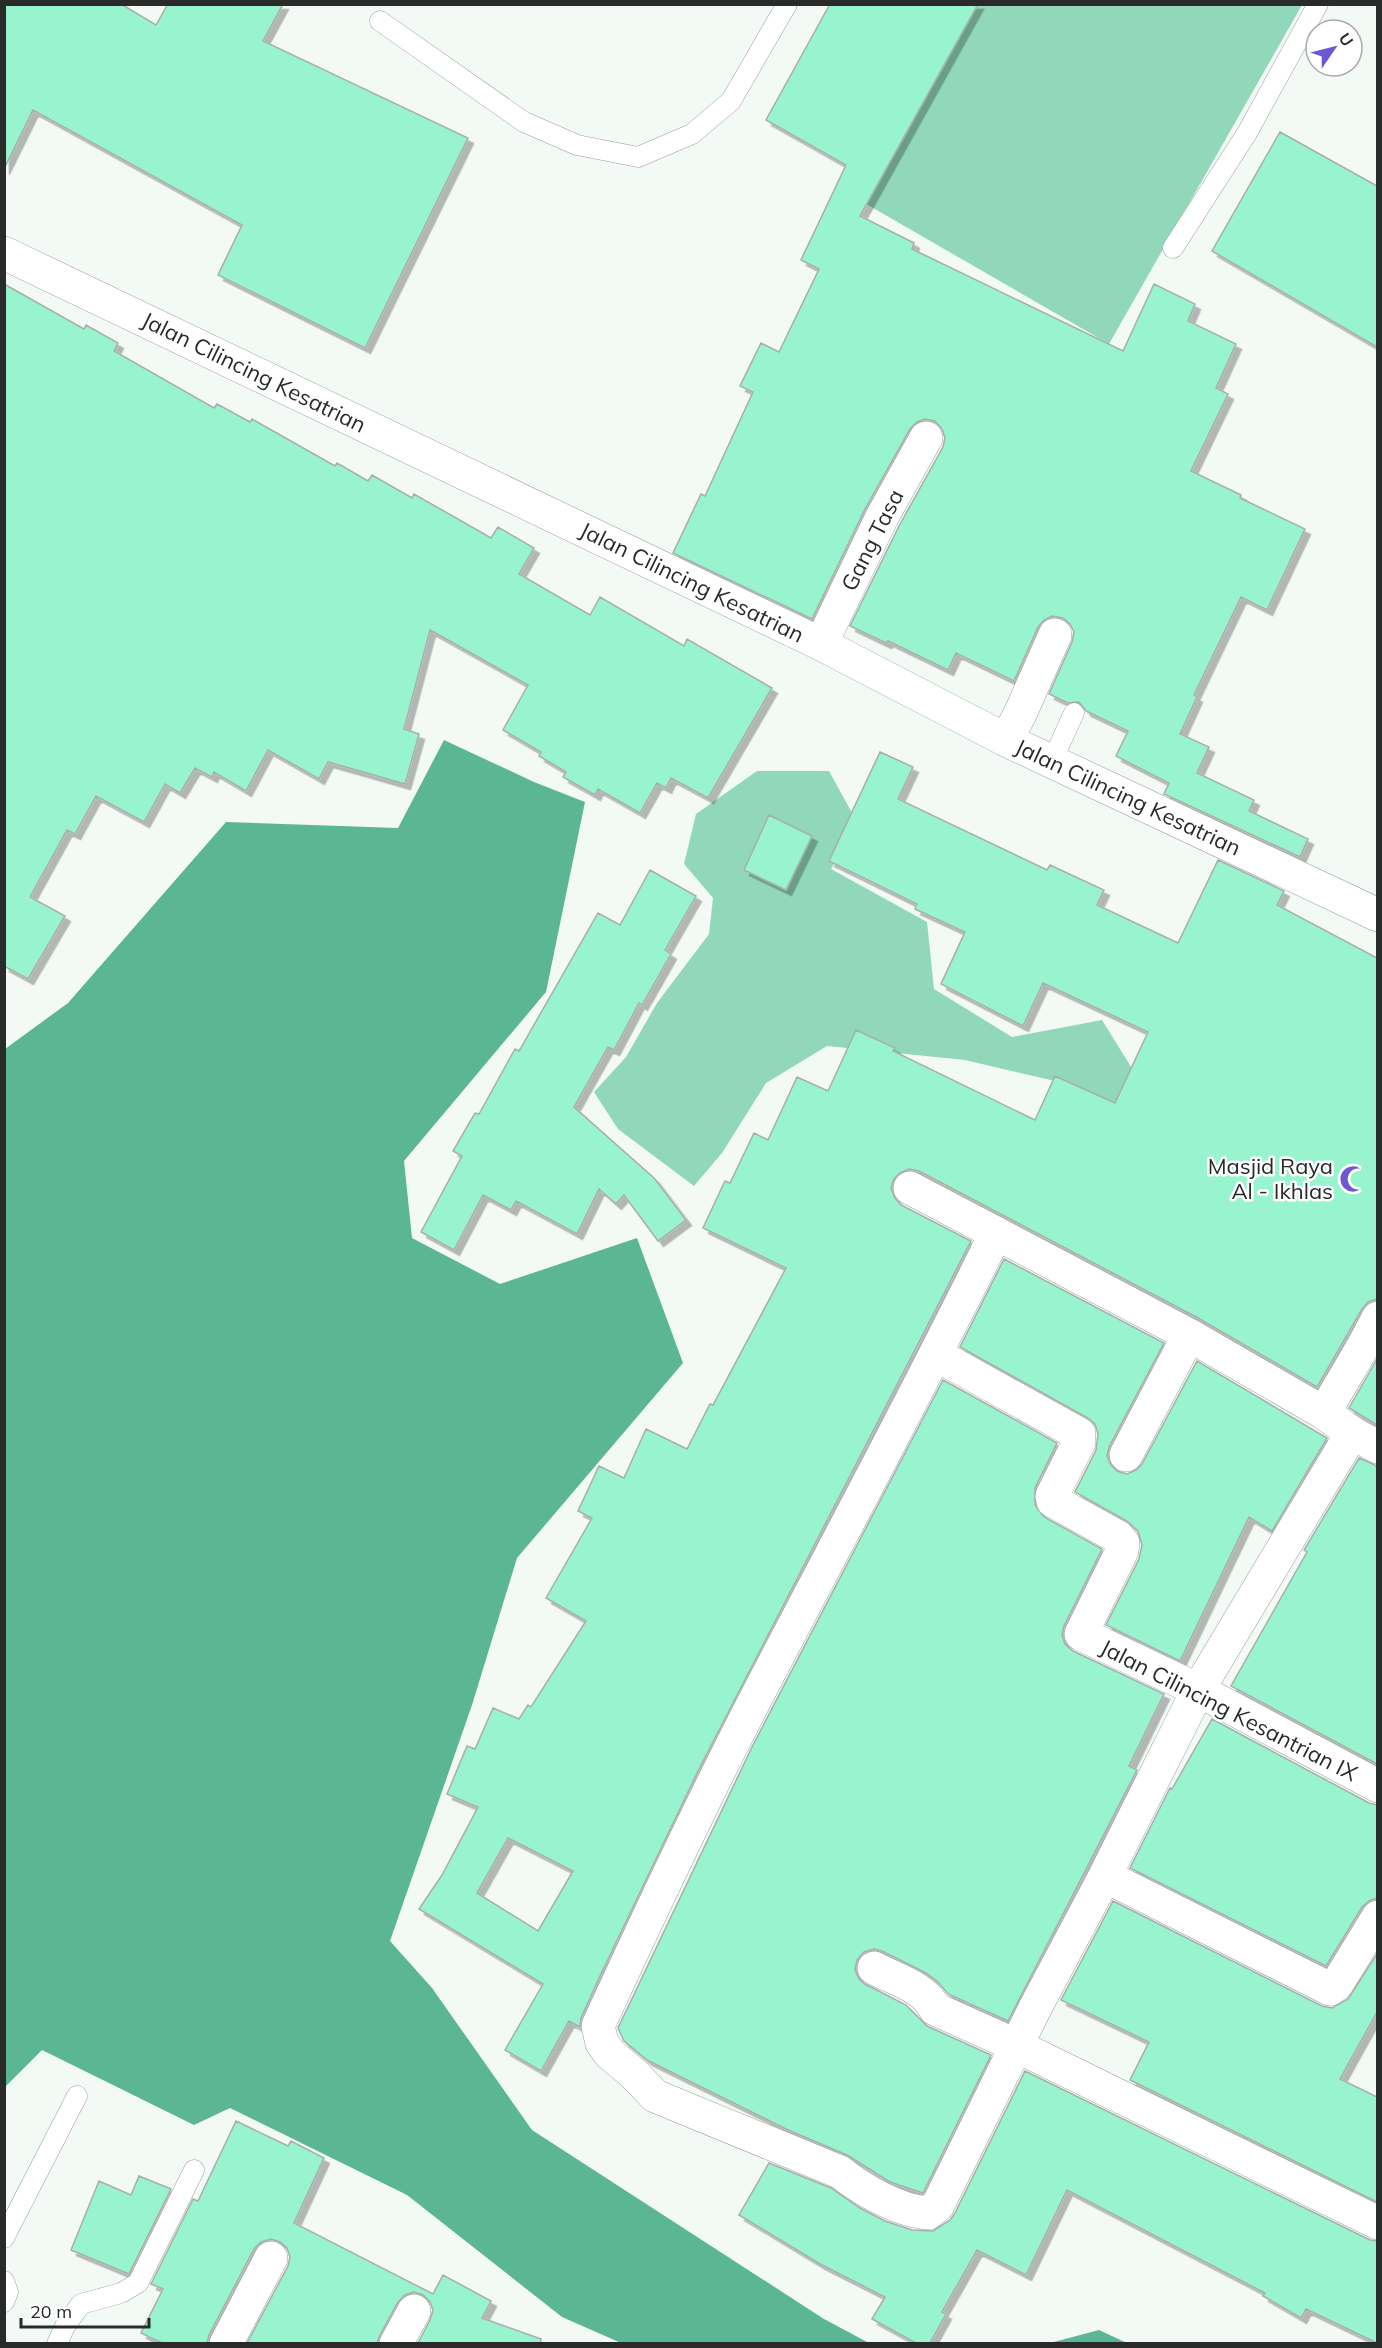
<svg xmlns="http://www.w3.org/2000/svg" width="1382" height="2348" font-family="Mulish,sans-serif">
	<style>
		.green { fill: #91d8ba }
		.water { fill: #5bb793 }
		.building { fill: #98f4ce; stroke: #a8aeab; stroke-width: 1.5; fill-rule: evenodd; filter: url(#shadow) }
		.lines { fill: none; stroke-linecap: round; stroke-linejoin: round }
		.service-casing { stroke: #999f9c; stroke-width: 21 }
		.minor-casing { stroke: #999f9c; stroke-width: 34 }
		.tertiary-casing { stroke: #999f9c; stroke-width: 34 }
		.service { stroke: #fff; stroke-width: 20 }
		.minor { stroke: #fff; stroke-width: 33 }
		.tertiary { stroke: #fff; stroke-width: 33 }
		.labels { text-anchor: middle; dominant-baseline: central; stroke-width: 5; stroke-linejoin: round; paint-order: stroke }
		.street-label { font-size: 22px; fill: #292b2a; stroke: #fff }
		.poi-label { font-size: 22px; fill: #292b2a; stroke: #fff; text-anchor: end }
	</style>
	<defs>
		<filter id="shadow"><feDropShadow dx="5.5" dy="5.5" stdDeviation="0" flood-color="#0004"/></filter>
	</defs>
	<rect width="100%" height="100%" fill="#f3faf6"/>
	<path class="green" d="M 963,5 L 1302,5 L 1109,344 L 854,197 Z
		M 757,771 L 829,771 L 857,822 L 831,869 L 927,922 L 934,989 L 1012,1037 L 1102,1020 L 1190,1162 L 1072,1085 L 965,1060 L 827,1046 L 766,1083 L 722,1153 L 694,1186 L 618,1129 L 594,1092 L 626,1057 L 657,1003 L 709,934 L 713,898 L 684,864 L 696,814 Z"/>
	<path class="water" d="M 444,740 L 534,782 L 585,802 L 546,992 L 404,1161 L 412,1238 L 500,1284 L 637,1238 L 683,1363 L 517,1558 L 472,1705 L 390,1941 L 432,1988 L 532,2130 L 824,2319 L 869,2343 L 621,2343 L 562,2317 L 407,2195 L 230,2108 L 194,2125 L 42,2050 L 5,2087 L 5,1049 L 68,1003 L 226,822 L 398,828 Z
		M 1099,2330 L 1127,2343 L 1050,2343 Z"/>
	<path class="building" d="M 4,4 L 121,4 L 156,25 L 168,4 L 283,4 L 263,41 L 468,138 L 365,348 L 218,275 L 242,225 L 33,110 L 4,169 Z
		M 830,4 L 978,4 L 860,216 L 914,243 L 912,249 L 1123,351 L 1154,284 L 1195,304 L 1188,321 L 1236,344 L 1216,388 L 1228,394 L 1191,471 L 1241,495 L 1240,498 L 1305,529 L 1267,610 L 1241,597 L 1194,695 L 1197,697 L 1180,734 L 1209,747 L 1197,773 L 1254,800 L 1249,811 L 1308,839 L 1300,857 L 1164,794 L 1169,783 L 1116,756 L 1128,731 L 1086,711 L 1079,702 L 1068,703 L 1049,694 L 1072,642 L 1074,632 L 1070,624 L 1063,618 L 1052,616 L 1044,620 L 1038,627 L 1014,681 L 956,653 L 948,670 L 888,641 L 886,643 L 850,626 L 899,526 L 943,447 L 945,438 L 942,429 L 935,421 L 925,419 L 917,422 L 910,429 L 865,509 L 812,619 L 673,553 L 701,494 L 705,496 L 753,392 L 740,386 L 761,343 L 779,352 L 819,269 L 801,260 L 846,165 L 766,120 Z
		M 1280,132 L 1377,186 L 1377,347 L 1212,251 Z
		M 4,284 L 84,329 L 86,325 L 118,343 L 114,351 L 214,408 L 217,404 L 250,422 L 252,419 L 335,466 L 337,463 L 368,481 L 372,475 L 412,498 L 414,494 L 491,538 L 498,527 L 534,548 L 519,574 L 590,615 L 600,597 L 684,646 L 687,639 L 772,688 L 708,798 L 671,778 L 666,788 L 657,783 L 640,813 L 598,789 L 595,795 L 563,777 L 566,772 L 539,756 L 541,752 L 503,730 L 528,685 L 430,630 L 404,729 L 419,734 L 405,784 L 328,762 L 319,779 L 268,750 L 246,791 L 214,772 L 212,777 L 195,768 L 180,793 L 165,784 L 144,822 L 96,796 L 75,834 L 67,830 L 30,897 L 65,916 L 28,979 L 4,966 Z
		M 880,752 L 913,767 L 898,799 L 1047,870 L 1050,865 L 1104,890 L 1097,905 L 1178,943 L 1218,860 L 1284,891 L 1277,905 L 1377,958 L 1377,1299 L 1368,1302 L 1362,1309 L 1317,1387 L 1198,1318 L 919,1171 L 909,1169 L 900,1173 L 894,1179 L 891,1188 L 895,1198 L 901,1205 L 971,1241 L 699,1769 L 600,1976 L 581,2018 L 580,2027 L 569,2021 L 541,2071 L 505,2050 L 543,1984 L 419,1909 L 442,1875 L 478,1807 L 447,1794 L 467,1746 L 475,1749 L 493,1708 L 519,1719 L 528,1705 L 531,1707 L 586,1621 L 546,1598 L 592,1518 L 578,1511 L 599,1466 L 624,1478 L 646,1429 L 687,1449 L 710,1404 L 713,1405 L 786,1268 L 703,1228 L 725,1181 L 730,1183 L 754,1133 L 768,1140 L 797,1077 L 828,1091 L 856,1030 L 895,1048 L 893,1051 L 1035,1120 L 1055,1076 L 1115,1103 L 1148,1032 L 1043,983 L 1023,1026 L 941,984 L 965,932 L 915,909 L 917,904 L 829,861 ZM 508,1838 L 573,1871 L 538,1931 L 477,1893 Z
		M 769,815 L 812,836 L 786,890 L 744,870 Z
		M 650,870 L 696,896 L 665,950 L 671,954 L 642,1005 L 639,1003 L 614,1050 L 608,1047 L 574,1107 L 654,1178 L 686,1220 L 658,1241 L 624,1195 L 616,1204 L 599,1189 L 577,1234 L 516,1201 L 511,1210 L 483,1195 L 454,1250 L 421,1232 L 462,1156 L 453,1151 L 475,1113 L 479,1114 L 515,1049 L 519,1051 L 598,913 L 620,925 Z
		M 1004,1259 L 1164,1343 L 1109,1447 L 1107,1456 L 1111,1465 L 1117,1471 L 1127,1474 L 1136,1470 L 1142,1464 L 1197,1361 L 1327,1438 L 1272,1531 L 1249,1517 L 1180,1661 L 1106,1625 L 1139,1559 L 1142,1545 L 1138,1531 L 1127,1521 L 1075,1492 L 1096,1450 L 1098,1434 L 1095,1424 L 1088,1418 L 960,1347 Z
		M 1377,1359 L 1377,1425 L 1349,1408 Z
		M 943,1380 L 1057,1443 L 1035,1488 L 1035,1505 L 1044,1517 L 1102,1549 L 1064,1626 L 1062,1635 L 1065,1644 L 1073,1651 L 1164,1694 L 1129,1766 L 1137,1770 L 1008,2021 L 948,1994 L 938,1982 L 926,1973 L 882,1951 L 874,1949 L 864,1952 L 857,1960 L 855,1970 L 859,1979 L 865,1984 L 906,2005 L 927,2026 L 991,2055 L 923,2193 L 890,2182 L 847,2155 L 788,2130 L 647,2060 L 624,2041 L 618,2028 L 753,1745 Z
		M 1359,1458 L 1377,1466 L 1377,1764 L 1231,1686 L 1307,1552 L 1304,1550 Z
		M 1212,1719 L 1369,1803 L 1377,1805 L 1377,1898 L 1369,1901 L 1362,1907 L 1326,1966 L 1130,1868 L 1170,1788 L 1172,1789 Z
		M 1113,1901 L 1322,2006 L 1332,2008 L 1348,1999 L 1377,1954 L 1377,2012 L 1340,2079 L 1377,2097 L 1377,2202 L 1130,2080 L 1149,2042 L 1061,2000 Z
		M 1025,2071 L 1370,2240 L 1377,2241 L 1377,2343 L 1306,2309 L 1301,2318 L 1263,2296 L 1265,2293 L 1067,2190 L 1026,2275 L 977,2250 L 942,2312 L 946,2314 L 930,2343 L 916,2343 L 872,2319 L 885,2297 L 820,2264 L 739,2215 L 769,2163 L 831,2188 L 860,2208 L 885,2221 L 912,2230 L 933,2231 L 950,2220 L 955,2213 Z
		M 236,2121 L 288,2146 L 291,2141 L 324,2158 L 294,2223 L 433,2294 L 443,2275 L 491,2301 L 482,2318 L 541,2339 L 540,2343 L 418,2343 L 430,2320 L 433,2310 L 430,2302 L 423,2295 L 414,2292 L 405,2295 L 398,2302 L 380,2335 L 377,2343 L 247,2343 L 288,2266 L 290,2257 L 287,2248 L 280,2242 L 271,2239 L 261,2242 L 254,2249 L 209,2335 L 207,2343 L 162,2343 L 141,2333 L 163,2289 L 151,2284 L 193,2199 L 198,2201 Z
		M 139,2176 L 171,2189 L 129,2274 L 71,2250 L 99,2181 L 131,2195 Z"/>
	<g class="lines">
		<defs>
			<path id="service" d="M 380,21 L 524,122 L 577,145 L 638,157 L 692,134 L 731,101 L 787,4
				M 1173,248 L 1247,133 L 1318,4
				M 1052,761 L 1074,713
				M 4,2238 L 77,2096
				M 4,2281 L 8,2292 L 4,2302
				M 57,2344 L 65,2326 L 81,2304 L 121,2293 L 138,2283 L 194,2170"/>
			<path id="minor" d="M 821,644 L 882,517 L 926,438
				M 1006,740 L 1020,714 L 1055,635
				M 910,1188 L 1189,1335 L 1324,1413 L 1352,1433 L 1378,1447
				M 996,1233 C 920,1389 837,1542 757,1696 C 701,1804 649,1915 598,2026 L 602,2043 L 610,2054 L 633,2073 L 655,2096 L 840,2172 C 862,2190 899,2211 928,2213 L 938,2205 L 1034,2010 L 1105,1876 L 1198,1690 L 1352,1433
				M 937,1355 L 1079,1434 L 1079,1442 L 1052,1496 L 1053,1501 L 1118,1537 L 1123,1543 L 1122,1551 L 1081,1634 L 1198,1690 L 1378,1786
				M 1324,1413 C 1342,1381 1362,1351 1378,1318
				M 1126,1455 L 1189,1335
				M 1105,1876 L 1330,1989 L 1337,1984 L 1378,1917
				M 874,1968 C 894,1979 925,1987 935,2009 L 1017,2046 L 1378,2223
				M 226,2344 L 271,2258
				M 396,2344 L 414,2311"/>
			<path id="tertiary" d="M 4,253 L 821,644 L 1006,740 L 1378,915"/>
		</defs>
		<use href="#service" class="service-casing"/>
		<use href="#minor" class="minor-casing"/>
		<use href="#tertiary" class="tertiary-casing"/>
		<use href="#service" class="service"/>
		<use href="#minor" class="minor"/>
		<use href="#tertiary" class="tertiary"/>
	</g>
	<defs>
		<symbol id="mosque-bare" viewBox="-9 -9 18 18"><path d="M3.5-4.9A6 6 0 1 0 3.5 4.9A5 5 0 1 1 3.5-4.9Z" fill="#6e58d2" stroke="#fff" stroke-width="2.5" paint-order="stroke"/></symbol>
	</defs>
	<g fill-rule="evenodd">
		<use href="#mosque-bare" x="1334" y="1160" width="38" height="38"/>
	</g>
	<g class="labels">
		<g class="street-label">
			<text transform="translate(254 372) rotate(26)">Jalan Cilincing Kesatrian</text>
			<text transform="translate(872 540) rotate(-63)">Gang Tasa</text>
			<text transform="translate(692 582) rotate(26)">Jalan Cilincing Kesatrian</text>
			<text transform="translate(1128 797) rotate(25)">Jalan Cilincing Kesatrian</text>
			<text transform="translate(1229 1710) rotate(27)">Jalan Cilincing Kesantrian IX</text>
		</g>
		<g class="poi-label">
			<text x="1333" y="1166">Masjid Raya<tspan x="1333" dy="25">Al - Ikhlas</tspan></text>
		</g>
	</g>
	<rect width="1382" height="2348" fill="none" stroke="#292b2a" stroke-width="12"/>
	<g transform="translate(1334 48) rotate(55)"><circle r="28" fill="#ffffff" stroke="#a9aaaa" stroke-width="1.5"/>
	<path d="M0-4.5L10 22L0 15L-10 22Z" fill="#6e58d2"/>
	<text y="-9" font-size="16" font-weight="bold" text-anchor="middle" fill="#292b2a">U</text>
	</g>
	<path d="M21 2318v9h128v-9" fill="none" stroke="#292b2a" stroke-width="3"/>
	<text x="30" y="2318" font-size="18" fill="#292b2a" stroke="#ffffff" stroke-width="4.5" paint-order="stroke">20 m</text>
</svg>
